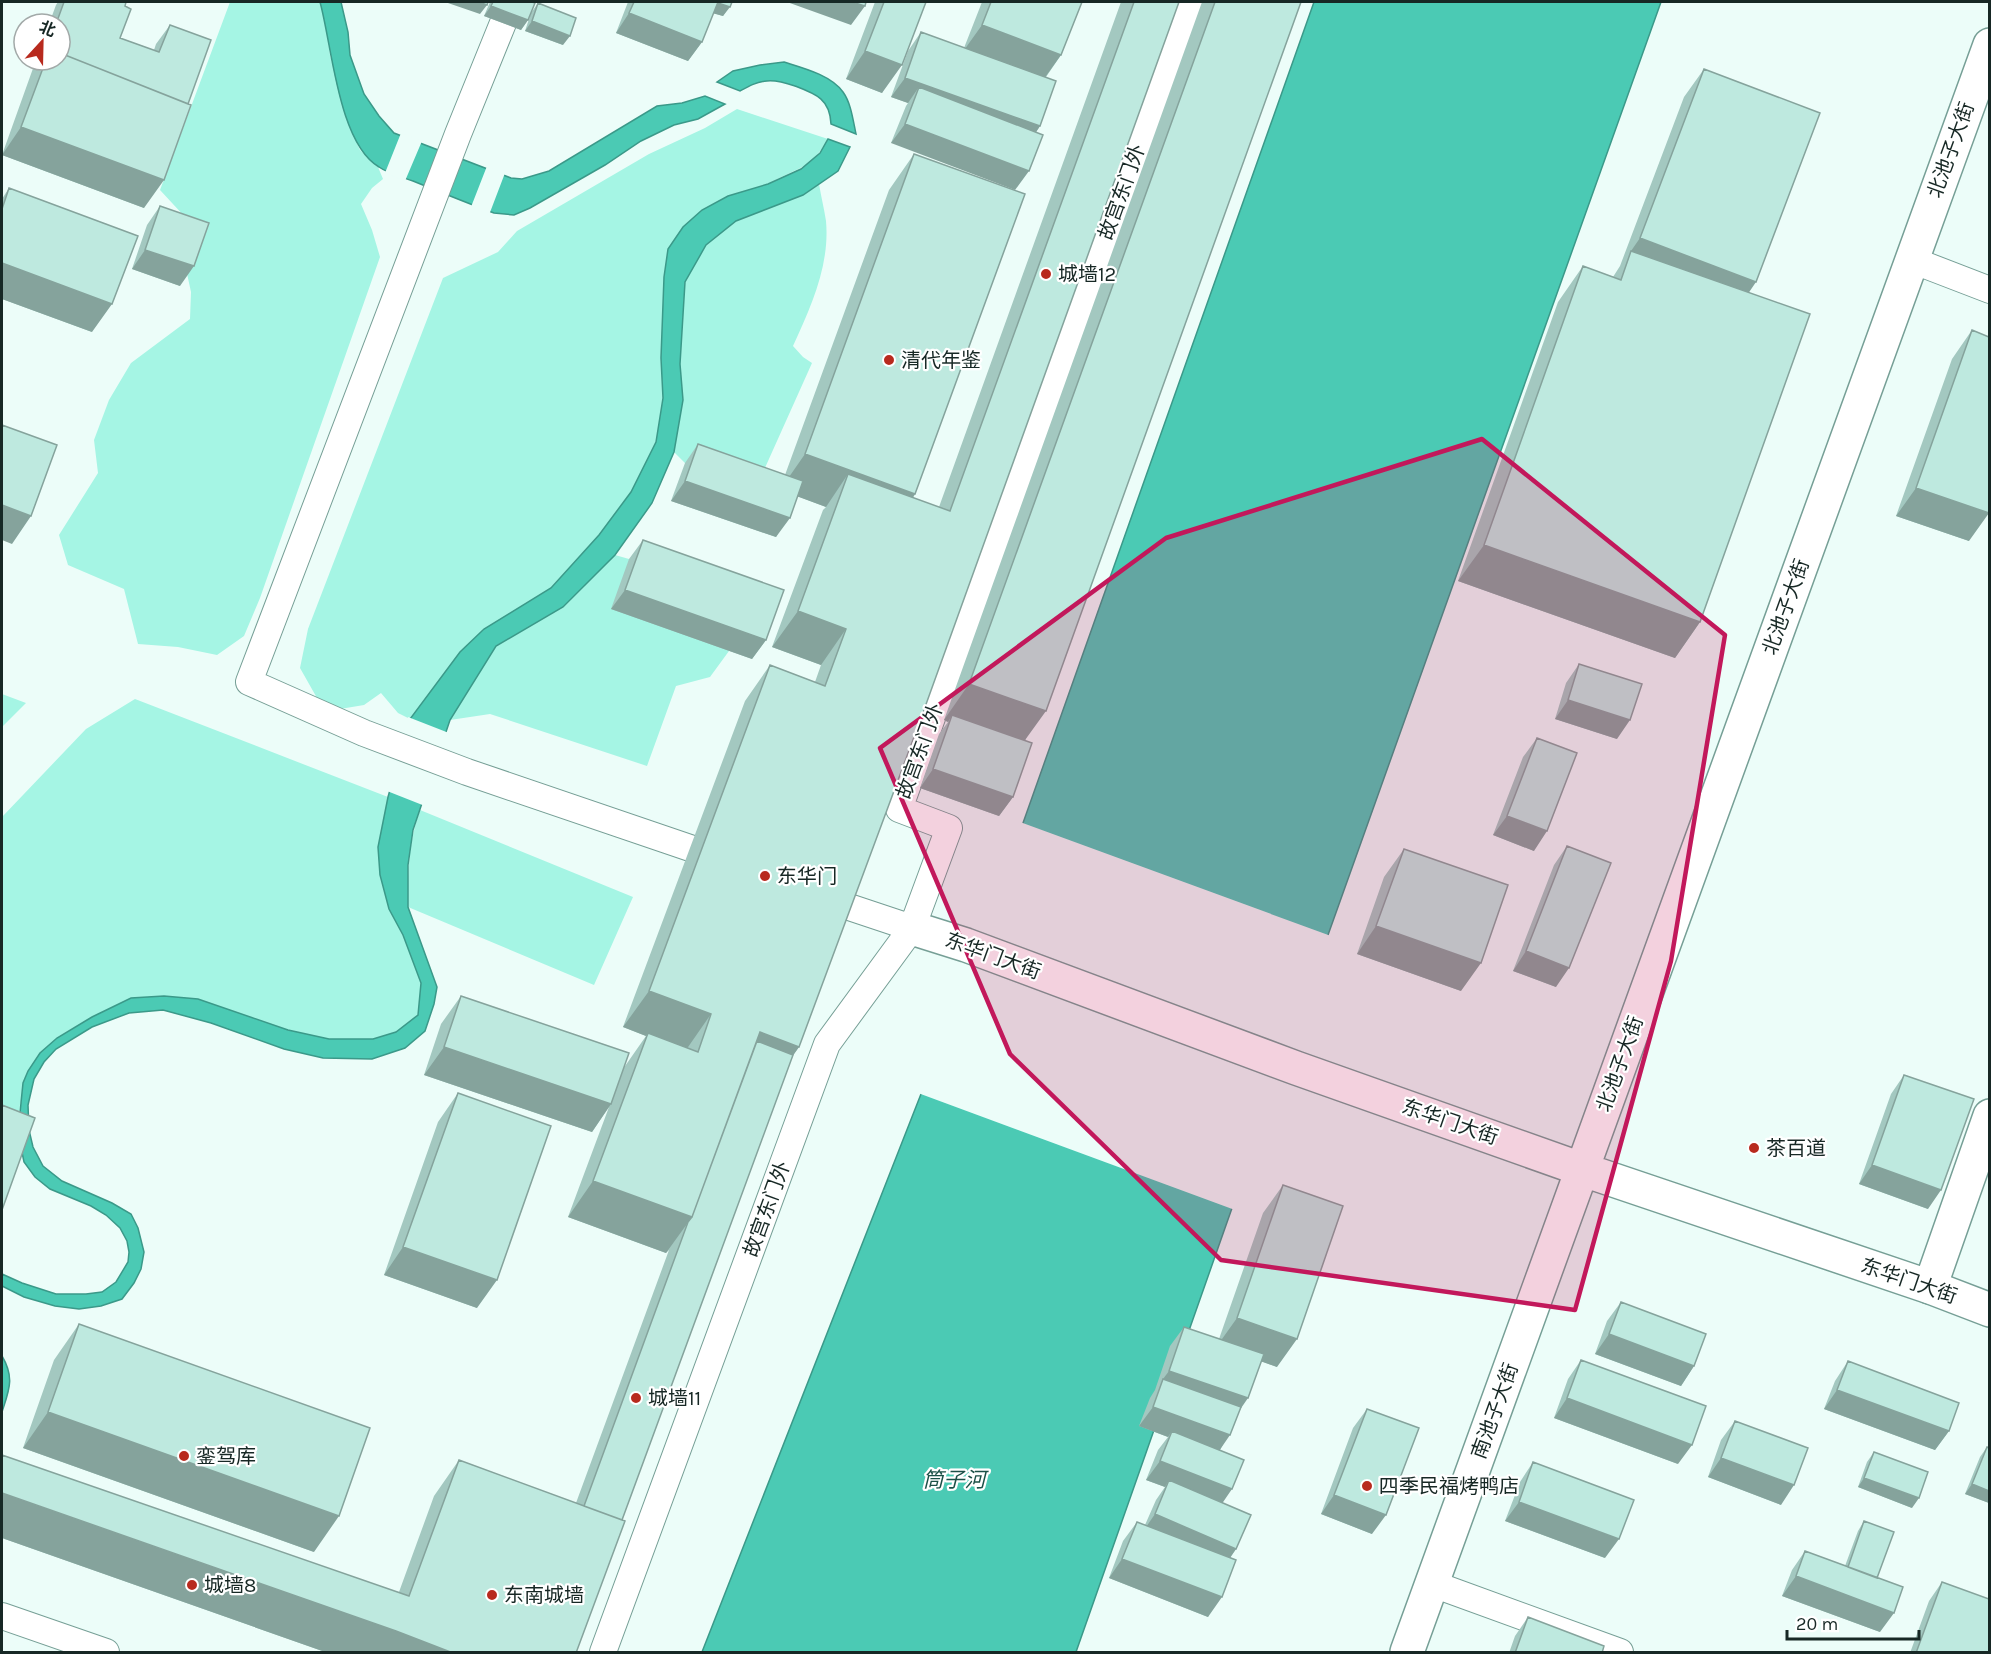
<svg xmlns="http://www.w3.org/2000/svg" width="1991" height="1654" font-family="Karla,'Noto Sans SC',sans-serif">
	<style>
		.green { fill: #a5f5e4 }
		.water { fill: #4bcab4; stroke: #3b9989; stroke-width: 1.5 }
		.pier { fill: #ecfdf9 }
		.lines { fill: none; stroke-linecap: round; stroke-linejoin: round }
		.lane-casing { stroke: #769f96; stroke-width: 28 }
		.street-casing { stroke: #769f96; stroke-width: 36 }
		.secondary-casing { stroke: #769f96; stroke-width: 36 }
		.lane { stroke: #fff; stroke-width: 26 }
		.street { stroke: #fff; stroke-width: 33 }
		.secondary { stroke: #fff; stroke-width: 33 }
		.wall { fill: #a3c8c0 }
		.shaded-wall { fill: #85a39c }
		.building { fill: #bee9df; stroke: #85a39c; stroke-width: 1.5 }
		.marked { fill: #c2185b; fill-opacity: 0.2; stroke: #c2185b; stroke-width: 4.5; stroke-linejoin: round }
		.poi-dot { fill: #b82a1e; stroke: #fff; stroke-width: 2 }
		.labels { text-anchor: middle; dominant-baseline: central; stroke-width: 4.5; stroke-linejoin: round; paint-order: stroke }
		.street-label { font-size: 20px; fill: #172825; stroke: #fff }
		.poi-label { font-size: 20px; fill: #172825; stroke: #fff; text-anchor: start }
		.water-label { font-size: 21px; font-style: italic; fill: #1b5047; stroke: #fff }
	</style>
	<rect width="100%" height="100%" fill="#ecfdf9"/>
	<path class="green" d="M 230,2 L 320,2 L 325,18 L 330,55 L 349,126 L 360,150 L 378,167 L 383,179 L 372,188 L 361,204 L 372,230 L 380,257 L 260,598 L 244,636 L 217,655 L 178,647 L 138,644 L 124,589 L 68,565 L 59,535 L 98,473 L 94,440 L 109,400 L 131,363 L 190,319 L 191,292 L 186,269 L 198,231 L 160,190 Z
		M 737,109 L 828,139 C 811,170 793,169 766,185 C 733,205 701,228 668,249 L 664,277 L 661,358 L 663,398 L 656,442 L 631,492 L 599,535 L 551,588 L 484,629 L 460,652 L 410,719 L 398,713 L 381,693 L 364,705 L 340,709 L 317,698 L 300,668 L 308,629 L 443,278 L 498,252 L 517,231 L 649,154 L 705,128 Z
		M 819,184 C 821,196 824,208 826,221 C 830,265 811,307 793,346 L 803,357 L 812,363 L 756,488 L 685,463 L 674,452 L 683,400 L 680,364 L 685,282 L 706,245 L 736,221 L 803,195 Z
		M 615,555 L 629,559 L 729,651 L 710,677 L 676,686 L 647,766 L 490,714 L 450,720 L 496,646 L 563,607 Z
		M 2,694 L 26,703 L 2,727 Z
		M 135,699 L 388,797 L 378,847 L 389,909 L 403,935 L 421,983 L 418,1015 L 396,1032 L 373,1039 L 329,1039 L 131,998 L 92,1017 L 57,1038 L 20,1104 L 18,1133 L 10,1154 L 2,1151 L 2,817 L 86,729 Z
		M 420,810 L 633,897 L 594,985 L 408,907 C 408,871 408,845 420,810 Z"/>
	<path class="water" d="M 320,2 L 341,2 L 348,32 L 350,55 L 364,94 L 379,116 L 394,133 L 511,178 L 522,179 L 549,171 L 657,106 L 682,103 L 705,96 L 725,104 L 698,119 L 674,125 L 641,141 L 605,165 L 530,208 L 514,215 L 494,213 C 467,203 440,192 413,181 C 402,177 389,174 379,167 C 338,143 332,45 320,2 Z
		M 1314,2 L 1661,2 L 1328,935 L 1076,1652 L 702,1652 L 921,1094 L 1023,823 Z
		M 784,62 C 803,68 831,75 843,92 C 851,103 853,120 856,134 L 831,124 C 830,99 816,94 795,86 C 786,83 776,80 767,81 C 756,82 749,86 740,91 L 717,82 L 733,71 L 760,65 Z
		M 828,139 L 850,147 L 838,171 L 803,195 L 736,221 L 706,245 L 685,282 L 680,364 L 683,400 L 674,452 L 652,503 L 615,555 L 563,607 L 496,646 L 450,720 L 413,830 L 408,865 L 408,907 L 437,987 L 434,1004 L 425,1031 L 405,1048 L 372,1059 L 323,1058 L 284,1049 L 211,1023 L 163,1010 L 129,1013 L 92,1027 L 56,1049 L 44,1062 L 34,1079 L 28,1105 L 29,1130 L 33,1147 L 43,1166 L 62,1181 L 112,1203 L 131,1214 L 138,1228 L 144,1252 L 141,1269 L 134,1283 L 122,1299 L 101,1306 L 79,1309 L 55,1306 L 24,1297 L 2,1286 L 2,1274 L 22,1283 L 56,1294 L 86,1294 L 102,1292 L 116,1282 L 128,1262 L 129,1252 L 127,1241 L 120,1228 L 106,1215 L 91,1206 L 50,1189 L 35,1177 L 24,1162 L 18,1133 L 23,1083 L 28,1071 L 40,1053 L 57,1038 L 92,1017 L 131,998 L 164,996 L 198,999 L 288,1030 L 329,1039 L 373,1039 L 396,1032 L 418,1015 L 421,983 L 403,935 L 389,909 L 380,875 L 378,847 L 388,797 L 410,719 L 460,652 L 484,629 L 551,588 L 599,535 L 631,492 L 656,442 L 663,398 L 661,358 L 664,277 L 668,249 L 683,227 L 702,210 L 728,196 L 768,184 L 801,169 L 820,153 Z
		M 2,1356 C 15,1378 9,1390 2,1412 Z"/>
	<path class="pier" d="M 401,133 L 422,141 L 405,181 L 385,173 Z
		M 487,166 L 505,173 L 489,215 L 471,207 Z
		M 408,717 L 449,733 L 425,806 L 387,791 Z
		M 1020,822 L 1331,936 L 1235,1210 L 918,1093 Z"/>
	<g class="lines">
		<defs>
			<path id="lane" d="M 503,23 L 458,134 L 249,682 L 364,733 L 467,772 L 690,848
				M 1912,260 L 1990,290
				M 840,904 L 912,928
				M 1433,1584 L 1620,1652
				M 2,1616 L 106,1652
				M 603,1652 L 827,1044 L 912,928 L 949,828 L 899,809 L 1191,2"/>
			<path id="street" d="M 912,928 L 966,945 L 1296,1068 L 1581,1169
				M 1930,1287 L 1990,1116"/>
			<path id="secondary" d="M 1581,1169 L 1930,1287 L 1990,1310
				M 1407,1652 L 1990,45"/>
		</defs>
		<use href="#lane" class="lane-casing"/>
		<use href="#street" class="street-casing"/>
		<use href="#secondary" class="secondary-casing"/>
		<use href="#lane" class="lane"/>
		<use href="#street" class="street"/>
		<use href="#secondary" class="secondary"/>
	</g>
	<path class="wall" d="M 58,2 L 126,2 L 125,6 L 120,38 L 154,50 L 156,44 L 170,25 L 144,208 L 2,155 L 36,60 L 60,60 L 60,24 L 49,24 L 56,5 Z
		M 490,2 L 532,2 L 528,20 L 521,30 L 484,16 Z
		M 628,2 L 732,2 L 723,16 L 713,13 L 702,42 L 688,61 L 616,33 Z
		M 875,2 L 926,2 L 882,93 L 846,79 Z
		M 982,2 L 1082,2 L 1061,55 L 1046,77 L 1040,126 L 1036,132 L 891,143 L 906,106 L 908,103 L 891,97 L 908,51 L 921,32 L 964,48 Z
		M 1121,2 L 1179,2 L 799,1047 L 793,1055 L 622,1520 L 576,1653 L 328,1653 L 2,1538 L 399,1592 L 434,1496 L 459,1460 L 576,1503 L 669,1250 L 666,1253 L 568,1217 L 609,1107 L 592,1132 L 424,1075 L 441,1024 L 461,996 L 623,1069 L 646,1036 L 623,1027 L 745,701 L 770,665 L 815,682 L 821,665 L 772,647 L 823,510 L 826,507 L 797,496 L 776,537 L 671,501 L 685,463 L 698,444 L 785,475 L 889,190 L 914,154 L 915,494 L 913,498 L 939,507 Z
		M 1202,2 L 1301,2 L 1025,741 L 1013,797 L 999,816 L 920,788 L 939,734 L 948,722 L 944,720 Z
		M 538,3 L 563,45 L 525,31 L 531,13 Z
		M 1704,69 L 1749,293 L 1700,622 L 1675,658 L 1458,581 L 1558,302 L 1583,266 L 1613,277 L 1620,266 L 1684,97 Z
		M 9,188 L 92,332 L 2,299 L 2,199 Z
		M 160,206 L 180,286 L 132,269 L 147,225 Z
		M 1972,330 L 1969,541 L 1896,516 L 1952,359 Z
		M 643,540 L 766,640 L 752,659 L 611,609 L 629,559 Z
		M 1579,664 L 1617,739 L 1555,719 L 1566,683 Z
		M 1537,738 L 1534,851 L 1493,835 L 1523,757 Z
		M 1567,846 L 1556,987 L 1513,971 L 1554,865 Z
		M 1404,849 L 1461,991 L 1357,954 L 1384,877 Z
		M 1904,1075 L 1928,1209 L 1859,1184 L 1891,1094 Z
		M 458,1093 L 477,1308 L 384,1275 L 438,1122 Z
		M 1283,1185 L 1277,1367 L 1261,1361 L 1239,1412 L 1220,1450 L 1223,1503 L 1236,1549 L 1230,1558 L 1208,1617 L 1109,1578 L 1123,1541 L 1137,1522 L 1145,1525 L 1156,1500 L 1165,1487 L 1146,1480 L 1158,1450 L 1168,1437 L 1139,1426 L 1150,1398 L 1155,1390 L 1170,1346 L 1184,1327 L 1219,1339 L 1263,1213 Z
		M 1621,1302 L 1694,1366 L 1681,1386 L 1595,1354 L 1607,1321 Z
		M 79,1324 L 314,1552 L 23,1448 L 54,1360 Z
		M 1581,1360 L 1678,1464 L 1554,1418 L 1568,1379 Z
		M 1848,1361 L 1949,1431 L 1935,1450 L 1824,1409 L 1835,1381 Z
		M 1367,1409 L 1372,1534 L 1321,1514 L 1353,1428 Z
		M 1735,1421 L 1781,1505 L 1708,1477 L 1721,1440 Z
		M 1987,1447 L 1989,1503 L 1965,1494 L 1980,1457 Z
		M 1874,1452 L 1912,1508 L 1858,1487 L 1867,1462 Z
		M 1533,1462 L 1605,1558 L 1505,1521 L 1520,1482 Z
		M 1864,1521 L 1877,1578 L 1880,1632 L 1782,1596 L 1792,1570 L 1805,1551 L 1845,1566 L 1858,1531 Z
		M 1942,1582 L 1989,1653 L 1910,1653 L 1929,1601 Z
		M 1528,1617 L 1602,1653 L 1509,1653 L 1515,1636 Z"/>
	<path class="shaded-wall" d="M 445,2 L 479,2 L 487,5 L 480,14 Z
		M 787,2 L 852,2 L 865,6 L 851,25 Z
		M 718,3 L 730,7 L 723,16 L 712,13 Z
		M 491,6 L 528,20 L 521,30 L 484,16 Z
		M 629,13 L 702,42 L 688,61 L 616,33 Z
		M 532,21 L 570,36 L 563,45 L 525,31 Z
		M 982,25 L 1061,55 L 1041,83 L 962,53 Z
		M 865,51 L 902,65 L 882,93 L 846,79 Z
		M 905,78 L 1040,126 L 1027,146 L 919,87 L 908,103 L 891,97 Z
		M 905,124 L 1029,171 L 1015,190 L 891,143 Z
		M 21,127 L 164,180 L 144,208 L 2,155 Z
		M 1640,238 L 1756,282 L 1737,310 L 1631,251 Z
		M 145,250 L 194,266 L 180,286 L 132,269 Z
		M 2,263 L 112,304 L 92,332 L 2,299 Z
		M 805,454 L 915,494 L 890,530 L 848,474 L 826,507 L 780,490 Z
		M 685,481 L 790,518 L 776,537 L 671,501 Z
		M 1916,488 L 1989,513 L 1969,541 L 1896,516 Z
		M 2,505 L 31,516 L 12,544 L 2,540 Z
		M 1484,545 L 1700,622 L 1675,658 L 1458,581 Z
		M 625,590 L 766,640 L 752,659 L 611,609 Z
		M 798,611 L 846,629 L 821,665 L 772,647 Z
		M 969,684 L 1046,711 L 1020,747 L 952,715 L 948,722 L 944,720 Z
		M 1568,700 L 1630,720 L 1617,739 L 1555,719 Z
		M 933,769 L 1013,797 L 999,816 L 920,788 Z
		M 1507,816 L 1547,831 L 1534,851 L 1493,835 Z
		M 1376,926 L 1481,963 L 1461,991 L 1357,954 Z
		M 1526,951 L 1569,968 L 1556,987 L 1513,971 Z
		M 649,991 L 711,1014 L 686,1050 L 648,1033 L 646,1036 L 623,1027 Z
		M 760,1032 L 799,1047 L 774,1083 L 743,1072 Z
		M 444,1047 L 611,1104 L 592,1132 L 424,1075 Z
		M 1872,1165 L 1941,1190 L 1928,1209 L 1859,1184 Z
		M 593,1181 L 692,1217 L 666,1253 L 568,1217 Z
		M 403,1247 L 497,1280 L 477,1308 L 384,1275 Z
		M 1237,1318 L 1297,1339 L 1277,1367 L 1217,1346 Z
		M 1609,1334 L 1694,1366 L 1681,1386 L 1595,1354 Z
		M 1169,1371 L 1248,1398 L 1235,1417 L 1163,1379 Z
		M 1837,1390 L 1949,1431 L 1935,1450 L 1824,1409 Z
		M 1567,1398 L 1692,1445 L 1678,1464 L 1554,1418 Z
		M 1153,1407 L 1230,1435 L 1217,1454 L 1172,1431 L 1168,1437 L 1139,1426 Z
		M 48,1412 L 339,1516 L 314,1552 L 23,1448 Z
		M 1721,1458 L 1794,1485 L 1781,1505 L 1708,1477 Z
		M 1160,1461 L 1232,1489 L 1219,1508 L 1169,1480 L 1165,1487 L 1146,1480 Z
		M 1864,1478 L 1919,1498 L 1912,1508 L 1858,1487 Z
		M 1972,1484 L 1989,1491 L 1989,1503 L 1965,1494 Z
		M 2,1493 L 396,1631 L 453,1653 L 328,1653 L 2,1538 Z
		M 1334,1495 L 1386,1515 L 1372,1534 L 1321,1514 Z
		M 1519,1502 L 1619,1539 L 1605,1558 L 1505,1521 Z
		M 1155,1514 L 1236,1549 L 1223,1568 L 1142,1533 Z
		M 1122,1559 L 1222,1597 L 1208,1617 L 1109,1578 Z
		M 1796,1576 L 1894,1613 L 1880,1632 L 1782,1596 Z"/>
	<path class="building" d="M 64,2 L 126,2 L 125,6 L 131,9 L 120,38 L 159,52 L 170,25 L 211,40 L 188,104 L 60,53 L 60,24 L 56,24 Z
		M 479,2 L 488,2 L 487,5 Z
		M 493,2 L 532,2 L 535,3 L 528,20 L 491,6 Z
		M 634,2 L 718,2 L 702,42 L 629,13 Z
		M 719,2 L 732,2 L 730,7 L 718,3 Z
		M 852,2 L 866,2 L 865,6 Z
		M 884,2 L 926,2 L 902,65 L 865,51 Z
		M 991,2 L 1082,2 L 1061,55 L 982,25 Z
		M 1134,2 L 1179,2 L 920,721 L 799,1047 L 760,1032 L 692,1217 L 593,1181 L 648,1033 L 698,1052 L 711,1014 L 649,991 L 770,665 L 825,686 L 846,629 L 798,611 L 848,474 L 950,511 Z
		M 1215,2 L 1301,2 L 1046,711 L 969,684 Z
		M 538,3 L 576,18 L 570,36 L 532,21 Z
		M 921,32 L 1056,81 L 1040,126 L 905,78 Z
		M 60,53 L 191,105 L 164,180 L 21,127 L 46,60 L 60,60 Z
		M 1704,69 L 1820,113 L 1756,282 L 1640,238 Z
		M 919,87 L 1043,135 L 1029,171 L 905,124 Z
		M 914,154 L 1025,194 L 915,494 L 805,454 Z
		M 9,188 L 138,236 L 112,304 L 2,263 L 2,209 Z
		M 160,206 L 209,223 L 194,266 L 145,250 Z
		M 1631,251 L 1810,314 L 1700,622 L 1484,545 L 1583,266 L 1621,280 Z
		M 1972,330 L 1989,337 L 1989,513 L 1916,488 Z
		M 2,425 L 57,445 L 31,516 L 2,505 Z
		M 698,444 L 803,481 L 790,518 L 685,481 Z
		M 643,540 L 784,590 L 766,640 L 625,590 Z
		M 1579,664 L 1642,684 L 1630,720 L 1568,700 Z
		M 952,715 L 1032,743 L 1013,797 L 933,769 Z
		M 1537,738 L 1577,753 L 1547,831 L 1507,816 Z
		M 1567,846 L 1611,863 L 1569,968 L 1526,951 Z
		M 1404,849 L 1508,885 L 1481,963 L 1376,926 Z
		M 461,996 L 629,1053 L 611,1104 L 444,1047 Z
		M 757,1041 L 793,1055 L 622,1520 L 584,1506 L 688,1222 L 692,1217 Z
		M 1904,1075 L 1974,1099 L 1941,1190 L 1872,1165 Z
		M 458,1093 L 551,1126 L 497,1280 L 403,1247 Z
		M 2,1105 L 35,1118 L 2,1210 Z
		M 1283,1185 L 1343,1206 L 1297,1339 L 1237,1318 Z
		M 1621,1302 L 1706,1334 L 1694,1366 L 1609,1334 Z
		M 79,1324 L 370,1428 L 339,1516 L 48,1412 Z
		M 1184,1327 L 1264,1354 L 1248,1398 L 1169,1371 Z
		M 1581,1360 L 1706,1406 L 1692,1445 L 1567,1398 Z
		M 1848,1361 L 1959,1403 L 1949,1431 L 1837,1390 Z
		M 1163,1379 L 1241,1407 L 1230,1435 L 1153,1407 Z
		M 1367,1409 L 1419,1428 L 1386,1515 L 1334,1495 Z
		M 1735,1421 L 1808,1448 L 1794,1485 L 1721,1458 Z
		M 1172,1431 L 1244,1460 L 1232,1489 L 1160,1461 Z
		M 1987,1447 L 1989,1448 L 1989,1491 L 1972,1484 Z
		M 1874,1452 L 1928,1472 L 1919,1498 L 1864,1478 Z
		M 2,1455 L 409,1596 L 459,1460 L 625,1521 L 576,1653 L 453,1653 L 396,1631 L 2,1493 Z
		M 1533,1462 L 1634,1500 L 1619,1539 L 1519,1502 Z
		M 1169,1480 L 1251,1515 L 1236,1549 L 1155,1514 Z
		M 1864,1521 L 1894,1532 L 1877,1578 L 1848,1567 Z
		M 1137,1522 L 1236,1560 L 1222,1597 L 1122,1559 Z
		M 1805,1551 L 1903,1587 L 1894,1613 L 1796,1576 Z
		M 1942,1582 L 1989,1599 L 1989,1653 L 1916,1653 Z
		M 1528,1617 L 1604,1646 L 1602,1653 L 1515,1653 Z"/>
	<path class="marked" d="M 1482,439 L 1725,635 L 1671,961 L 1575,1310 L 1221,1260 L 1010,1054 L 880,748 L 1166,538 Z"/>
	<g class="poi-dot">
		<circle cx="1046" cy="274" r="6"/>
		<circle cx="889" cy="360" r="6"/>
		<circle cx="765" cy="876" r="6"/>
		<circle cx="1754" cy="1148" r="6"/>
		<circle cx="636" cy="1398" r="6"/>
		<circle cx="184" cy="1456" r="6"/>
		<circle cx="1367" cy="1486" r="6"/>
		<circle cx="192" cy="1585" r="6"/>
		<circle cx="492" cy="1595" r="6"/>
	</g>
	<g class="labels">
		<g class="street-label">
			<text transform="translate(1951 150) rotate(-70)">北池子大街</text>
			<text transform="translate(1122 192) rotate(-70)">故宫东门外</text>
			<text transform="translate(1786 607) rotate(-70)">北池子大街</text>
			<text transform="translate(920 751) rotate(-70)">故宫东门外</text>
			<text transform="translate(993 956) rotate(20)">东华门大街</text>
			<text transform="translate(1620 1064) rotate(-70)">北池子大街</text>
			<text transform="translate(1450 1122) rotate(19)">东华门大街</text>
			<text transform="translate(767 1209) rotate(-70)">故宫东门外</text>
			<text transform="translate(1909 1281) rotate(19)">东华门大街</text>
			<text transform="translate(1495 1411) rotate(-70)">南池子大街</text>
		</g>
		<g class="poi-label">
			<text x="1058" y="274">城墙12</text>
			<text x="901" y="360">清代年鉴</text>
			<text x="777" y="876">东华门</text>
			<text x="1766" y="1148">茶百道</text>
			<text x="648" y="1398">城墙11</text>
			<text x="196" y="1456">銮驾库</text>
			<text x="1379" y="1486">四季民福烤鸭店</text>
			<text x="204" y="1585">城墙8</text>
			<text x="504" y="1595">东南城墙</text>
		</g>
		<g class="water-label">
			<text x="954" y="1480">筒子河</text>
		</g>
	</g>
	<rect width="1991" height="1654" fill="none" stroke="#172825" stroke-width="6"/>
	<g transform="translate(42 42) rotate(22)"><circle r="28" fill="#ffffff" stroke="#a2a9a8" stroke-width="1.5"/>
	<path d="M0-4.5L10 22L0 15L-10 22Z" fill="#b82a1e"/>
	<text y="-9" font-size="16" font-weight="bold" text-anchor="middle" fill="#172825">北</text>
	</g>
	<path d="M1787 1630v9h132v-9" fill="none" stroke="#172825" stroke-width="3"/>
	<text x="1796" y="1630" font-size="18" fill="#172825" stroke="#ffffff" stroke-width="4.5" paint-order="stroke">20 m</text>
</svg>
